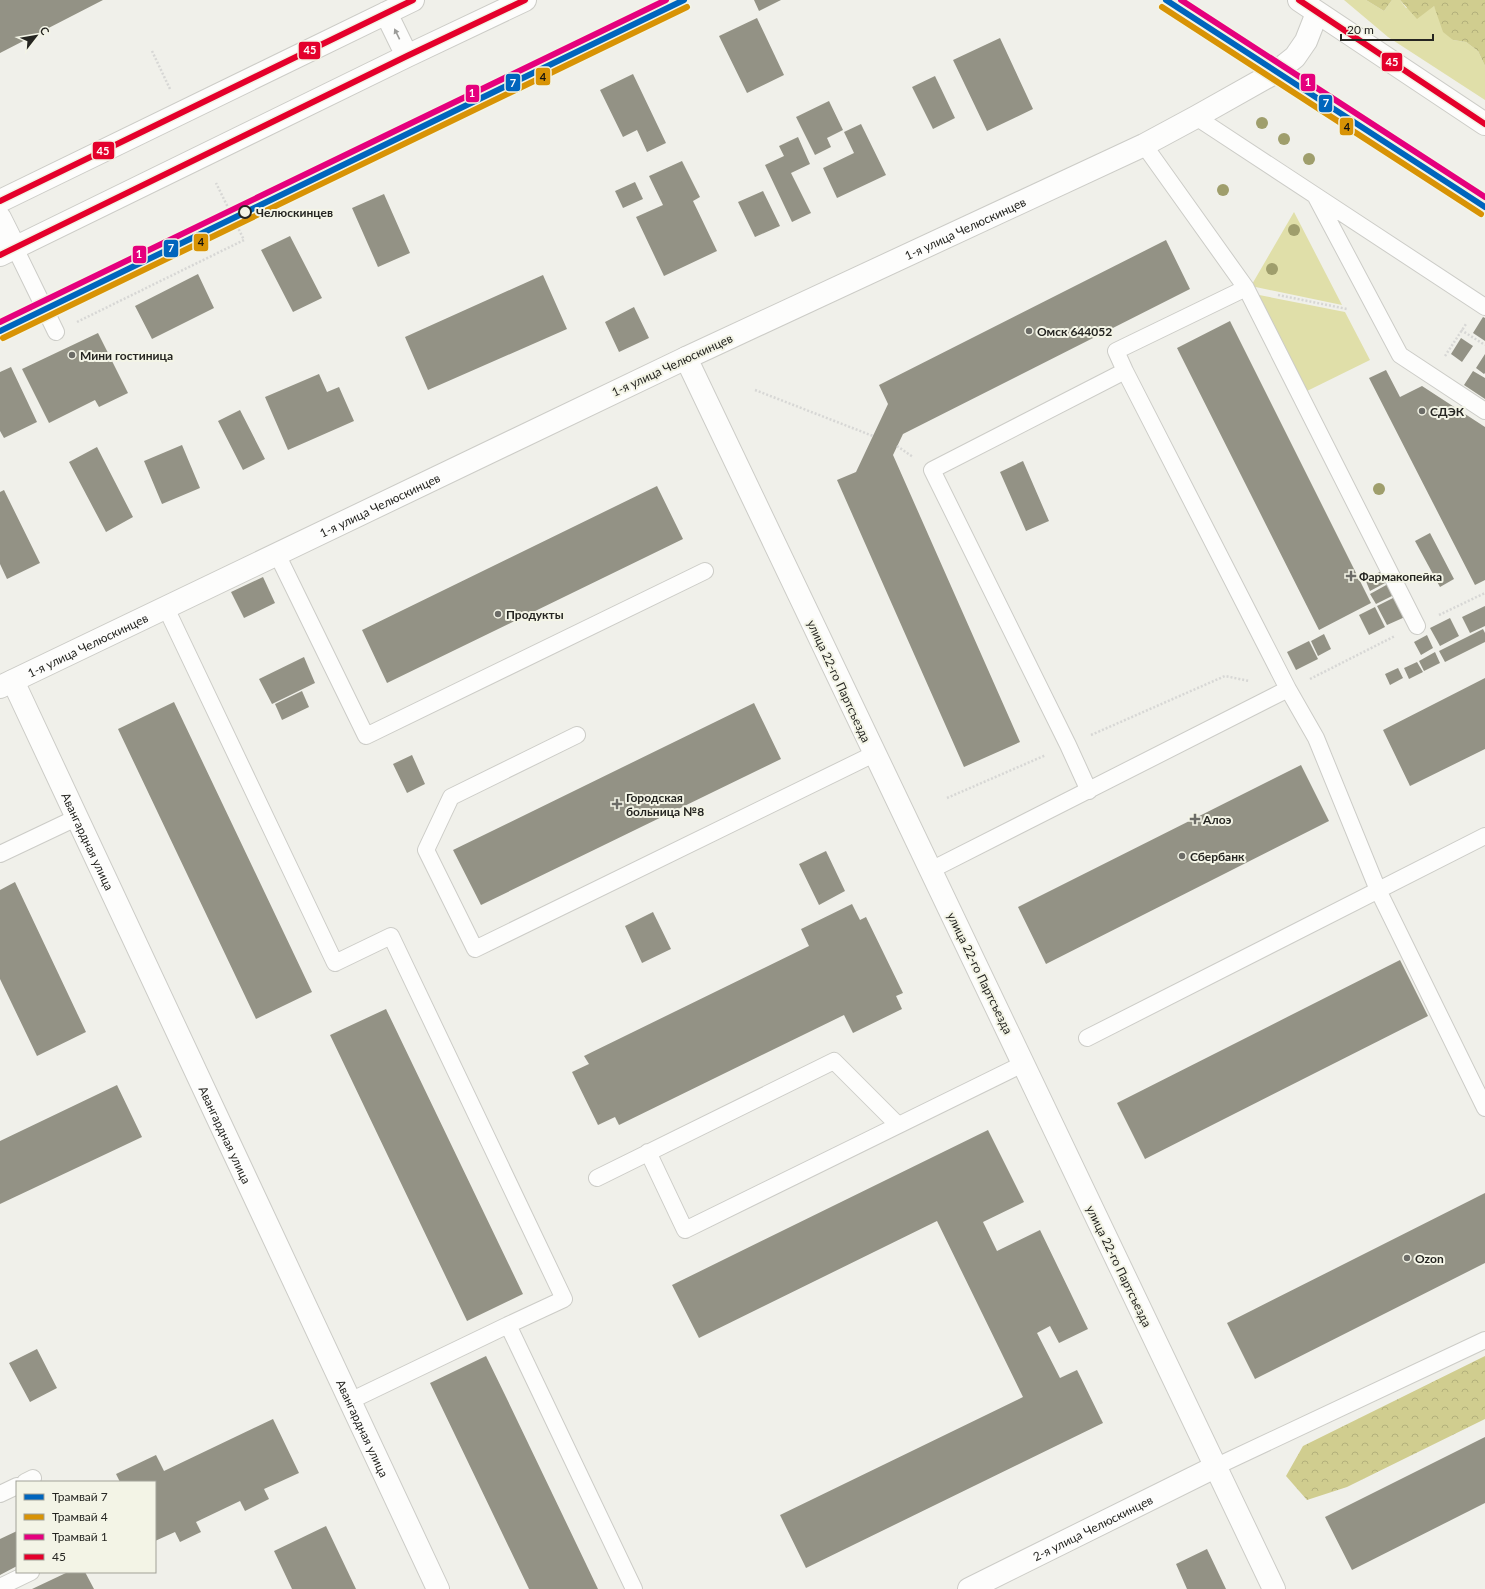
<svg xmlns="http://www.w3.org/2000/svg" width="1485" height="1589" font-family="Lato,sans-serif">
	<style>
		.green { fill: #e0dfa9 }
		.forest { fill: url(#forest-crowns) }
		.building { fill: #939285 }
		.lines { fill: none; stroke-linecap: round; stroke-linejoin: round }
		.service-casing { stroke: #ccccc7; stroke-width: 18 }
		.minor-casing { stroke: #ccccc7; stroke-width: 24 }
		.tertiary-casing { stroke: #ccccc7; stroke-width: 24 }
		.secondary-casing { stroke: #ccccc7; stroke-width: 24 }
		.path { stroke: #d7d7d5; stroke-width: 2.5; stroke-dasharray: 2 2; stroke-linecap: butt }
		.service { stroke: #fdfdfc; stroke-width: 16 }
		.minor { stroke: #fdfdfc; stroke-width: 22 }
		.tertiary { stroke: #fdfdfc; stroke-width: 22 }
		.secondary { stroke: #fdfdfc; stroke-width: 22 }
		.bus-1-casing { stroke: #f3f4e6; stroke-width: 9 }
		.bus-1 { stroke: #e4002b; stroke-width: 6 }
		.tram-1-casing { stroke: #f3f4e6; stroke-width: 9 }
		.tram-2-casing { stroke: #f3f4e6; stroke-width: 9 }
		.tram-3-casing { stroke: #f3f4e6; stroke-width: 9 }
		.tram-1 { stroke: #0065bd; stroke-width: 6 }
		.tram-2 { stroke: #d89305; stroke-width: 6 }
		.tram-3 { stroke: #e5007d; stroke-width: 6 }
		.tree { fill: #9f9e6c }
		.oneway { fill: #9c9c99 }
		.stop-dot { fill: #f3f4e6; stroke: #252521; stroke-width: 2 }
		.poi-dot { fill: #6c6c67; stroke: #f3f4e6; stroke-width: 1.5 }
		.labels { text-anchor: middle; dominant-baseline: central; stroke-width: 4; stroke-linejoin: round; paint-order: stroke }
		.stop-label { font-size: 12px; font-weight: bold; fill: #252521; stroke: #f3f4e6; text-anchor: start }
		.street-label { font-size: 12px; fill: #252521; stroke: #f3f4e6 }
		.poi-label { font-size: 12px; font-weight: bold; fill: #252521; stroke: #f3f4e6; text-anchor: start }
		.line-badge { stroke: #f3f4e6; stroke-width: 1.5 }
		.badge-label { font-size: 11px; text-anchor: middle; font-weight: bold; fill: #fff }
		.pale-badge-label { font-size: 11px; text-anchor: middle; font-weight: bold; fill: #111 }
	</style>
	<defs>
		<pattern id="forest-crowns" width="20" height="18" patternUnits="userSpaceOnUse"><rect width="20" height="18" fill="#d0cd8f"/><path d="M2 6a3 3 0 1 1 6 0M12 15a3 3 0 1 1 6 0" fill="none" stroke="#b2b07b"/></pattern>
	</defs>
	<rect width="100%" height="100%" fill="#f0f0ea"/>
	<path class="green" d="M 1344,0 L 1366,0 L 1384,11 L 1392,0 L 1400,0 L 1406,8 L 1434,6 L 1453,40 L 1466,42 L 1478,51 L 1485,66 L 1485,100 L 1388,37 Z
		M 1294,212 L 1342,305 L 1251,286 Z
		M 1254,294 L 1345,312 L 1370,360 L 1305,392 Z"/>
	<path class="forest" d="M 1366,0 L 1392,0 L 1384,11 Z
		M 1400,0 L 1485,0 L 1485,66 L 1478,51 L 1466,42 L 1453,40 L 1443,32 L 1434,6 L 1417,19 Z
		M 1485,1356 L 1485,1419 L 1347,1487 L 1307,1500 L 1286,1476 L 1303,1446 Z"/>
	<path class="building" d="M 0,0 L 103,0 L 0,53 Z
		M 754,0 L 781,0 L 759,11 Z
		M 757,18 L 784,75 L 747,93 L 719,36 Z
		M 1000,38 L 1033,109 L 987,131 L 953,60 Z
		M 633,74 L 666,143 L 647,152 L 637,130 L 623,137 L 600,90 Z
		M 935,76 L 955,118 L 933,129 L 912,87 Z
		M 829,101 L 843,130 L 827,138 L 831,147 L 815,155 L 796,117 Z
		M 861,124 L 886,175 L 837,198 L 823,168 L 854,153 L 844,132 Z
		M 798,137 L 810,164 L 791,173 L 811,213 L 792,222 L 765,165 L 784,156 L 779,146 Z
		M 682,161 L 700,197 L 693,201 L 717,251 L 664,276 L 636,217 L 663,205 L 649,176 Z
		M 635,182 L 643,199 L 623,208 L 615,191 Z
		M 763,191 L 780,226 L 755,237 L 738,202 Z
		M 384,194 L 410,253 L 378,267 L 352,208 Z
		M 290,236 L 322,298 L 293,312 L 261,250 Z
		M 1166,240 L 1190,289 L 903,434 L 893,455 L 1020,742 L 964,767 L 837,480 L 856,472 L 888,404 L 879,385 Z
		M 198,274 L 214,308 L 152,339 L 135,306 Z
		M 543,275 L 567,329 L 428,390 L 405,337 Z
		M 634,307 L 649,338 L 619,352 L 605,322 Z
		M 1483,317 L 1485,318 L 1485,341 L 1473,333 Z
		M 1230,321 L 1371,603 L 1319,630 L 1177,348 Z
		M 98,333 L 128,393 L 99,407 L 95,400 L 49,423 L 22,369 Z
		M 1461,338 L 1473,346 L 1462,362 L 1451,354 Z
		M 1485,354 L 1485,373 L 1484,374 L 1476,368 Z
		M 11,367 L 37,422 L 4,438 L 0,431 L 0,372 Z
		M 1386,370 L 1400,397 L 1422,386 L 1485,427 L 1485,580 L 1475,585 L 1369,378 Z
		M 1473,371 L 1485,378 L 1485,399 L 1464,385 Z
		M 319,374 L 327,392 L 339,387 L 354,421 L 288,450 L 265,397 Z
		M 240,410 L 265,459 L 243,470 L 218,421 Z
		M 182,445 L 200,488 L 162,504 L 144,461 Z
		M 97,447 L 133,517 L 106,532 L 69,462 Z
		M 1023,461 L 1049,521 L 1026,531 L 1000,472 Z
		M 657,486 L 683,539 L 387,683 L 362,630 Z
		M 4,490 L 40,563 L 7,579 L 0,564 L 0,492 Z
		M 1430,533 L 1454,579 L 1440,587 L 1415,541 Z
		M 1382,571 L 1387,582 L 1370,591 L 1365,579 Z
		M 263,577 L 275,603 L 244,618 L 231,592 Z
		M 1388,584 L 1394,595 L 1376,604 L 1370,594 Z
		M 1395,597 L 1405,617 L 1387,625 L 1377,606 Z
		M 1485,606 L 1485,626 L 1470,633 L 1462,617 Z
		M 1375,607 L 1385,627 L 1369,635 L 1359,615 Z
		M 1450,618 L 1459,636 L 1440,646 L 1430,628 Z
		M 1483,629 L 1485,633 L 1485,642 L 1445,662 L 1439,651 Z
		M 1324,634 L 1331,649 L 1318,656 L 1311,641 Z
		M 1427,635 L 1433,648 L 1421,655 L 1414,642 Z
		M 1309,641 L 1318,659 L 1296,670 L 1287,652 Z
		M 1435,652 L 1440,663 L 1424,671 L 1419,661 Z
		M 304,657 L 315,683 L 272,704 L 259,679 Z
		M 1417,662 L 1423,672 L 1409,679 L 1404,668 Z
		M 1398,668 L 1403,678 L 1390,685 L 1385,674 Z
		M 1485,678 L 1485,749 L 1410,786 L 1383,730 Z
		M 302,691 L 309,707 L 282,720 L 275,704 Z
		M 174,702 L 312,992 L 256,1019 L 118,729 Z
		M 754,703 L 781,759 L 481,905 L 453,850 Z
		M 412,755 L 425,784 L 407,793 L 393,764 Z
		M 1301,765 L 1329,821 L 1046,964 L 1018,907 Z
		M 826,851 L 845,891 L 819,905 L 799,864 Z
		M 15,882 L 86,1032 L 37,1056 L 0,979 L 0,890 Z
		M 852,904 L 860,920 L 866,917 L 903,993 L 896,996 L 902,1009 L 853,1033 L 844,1015 L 619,1125 L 615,1117 L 598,1125 L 572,1072 L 589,1064 L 584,1056 L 809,946 L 801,929 Z
		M 653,912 L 671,949 L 642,963 L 625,926 Z
		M 1400,960 L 1428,1016 L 1145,1159 L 1117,1103 Z
		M 386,1009 L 523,1294 L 467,1321 L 330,1035 Z
		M 117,1085 L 142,1137 L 0,1204 L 0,1141 Z
		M 988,1130 L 1024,1202 L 983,1222 L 997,1251 L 1040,1230 L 1088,1329 L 1059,1343 L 1050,1326 L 1037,1333 L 1060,1378 L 1077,1370 L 1103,1423 L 806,1568 L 780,1515 L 1023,1397 L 937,1221 L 699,1338 L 672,1285 Z
		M 1485,1193 L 1485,1263 L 1255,1379 L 1227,1323 Z
		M 37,1349 L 57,1388 L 30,1402 L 9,1363 Z
		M 486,1356 L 506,1397 L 598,1589 L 529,1589 L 430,1383 Z
		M 273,1419 L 299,1473 L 264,1489 L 269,1499 L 245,1511 L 240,1501 L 196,1522 L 201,1532 L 180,1542 L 175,1532 L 155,1541 L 155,1482 L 120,1482 L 116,1474 L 156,1455 L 164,1471 Z
		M 1485,1437 L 1485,1503 L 1352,1570 L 1325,1517 Z
		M 326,1526 L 356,1589 L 292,1589 L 274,1551 Z
		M 17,1531 L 17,1566 L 0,1575 L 0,1539 Z
		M 1207,1549 L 1226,1589 L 1187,1589 L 1176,1564 Z
		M 68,1572 L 85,1572 L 94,1589 L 32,1589 Z"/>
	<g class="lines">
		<defs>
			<path id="service" d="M 1196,117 L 1485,307
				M 1316,197 L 1400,355 L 1485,411
				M 15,248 L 56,332
				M 1246,288 L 1417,626
				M 1125,371 L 1116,351 L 1246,288 L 1144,145
				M 277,554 L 366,736 L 705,571
				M 166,608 L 335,963 L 391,936 L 564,1299 L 508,1325 L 634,1589
				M 577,735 L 451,797 L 426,850 L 475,949 L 874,754
				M 1089,791 L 1068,745 L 932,470 L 1125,371 L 1288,689 L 1316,738 L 1378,890 L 1485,1108
				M 0,854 L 76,818
				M 931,870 L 1288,689
				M 1087,1038 L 1485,836
				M 648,1152 L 685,1230 L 1023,1064
				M 597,1178 L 834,1061 L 898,1125
				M 350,1401 L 508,1325
				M 1215,1467 L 1485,1340
				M 25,1482 L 33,1478
				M 0,1494 L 17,1486
				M 0,1587 L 31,1572"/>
			<g id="minor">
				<path id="s1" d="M 13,681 L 438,1589"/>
				<path id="s2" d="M 0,687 L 686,358"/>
			</g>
			<g id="tertiary">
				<path id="s3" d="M 969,1589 L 1215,1467"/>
				<path id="s4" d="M 1274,1589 L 686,358 L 1144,145 L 1196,117 L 1276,72 L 1295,57 L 1306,41 L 1317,13"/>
			</g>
			<path id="secondary" d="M 1299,0 L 1485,124
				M 386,13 L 407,56
				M 0,201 L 413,0
				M 0,218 L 15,248
				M 0,255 L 407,56 L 525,0"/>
		</defs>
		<use href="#service" class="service-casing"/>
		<use href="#minor" class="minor-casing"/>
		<use href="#tertiary" class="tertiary-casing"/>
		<use href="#secondary" class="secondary-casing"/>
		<path class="path" d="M 152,51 L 170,89
			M 1278,295 L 1347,309
			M 77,322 L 244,240 L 216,183
			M 1461,330 L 1485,345
			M 1445,356 L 1466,324
			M 755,390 L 873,436
			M 897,446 L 913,457
			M 1439,615 L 1485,593
			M 1310,679 L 1395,636
			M 1091,735 L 1225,676 L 1249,681
			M 947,798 L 1046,755"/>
		<use href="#service" class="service"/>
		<use href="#minor" class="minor"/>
		<use href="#tertiary" class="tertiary"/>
		<use href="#secondary" class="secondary"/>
		<defs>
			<path id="bus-1" d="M 1299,0 L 1485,124
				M 0,201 L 413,0
				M 0,255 L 407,56 L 525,0"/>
		</defs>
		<use href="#bus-1" class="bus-1-casing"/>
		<use href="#bus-1" class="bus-1"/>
		<defs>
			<path id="tram-1" d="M 1166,0 L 1485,207
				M 0,331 L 684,0"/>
			<path id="tram-2" d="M 1162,7 L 1481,214
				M 3,338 L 687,7"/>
			<path id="tram-3" d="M 1181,0 L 1485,197
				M 0,322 L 666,0"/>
		</defs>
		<use href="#tram-1" class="tram-1-casing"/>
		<use href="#tram-2" class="tram-2-casing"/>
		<use href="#tram-3" class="tram-3-casing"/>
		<use href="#tram-1" class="tram-1"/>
		<use href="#tram-2" class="tram-2"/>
		<use href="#tram-3" class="tram-3"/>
	</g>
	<g class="tree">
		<circle cx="1262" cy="123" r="6"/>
		<circle cx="1284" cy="139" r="6"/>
		<circle cx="1309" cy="159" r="6"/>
		<circle cx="1223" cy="190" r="6"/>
		<circle cx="1294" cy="230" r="6"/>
		<circle cx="1272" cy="269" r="6"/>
		<circle cx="1379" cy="489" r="6"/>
	</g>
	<defs><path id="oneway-solid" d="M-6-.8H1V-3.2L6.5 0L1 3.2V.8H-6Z"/></defs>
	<use class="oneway" href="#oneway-solid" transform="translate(397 34) rotate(-116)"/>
	<circle class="stop-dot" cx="245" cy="212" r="6"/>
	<g class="poi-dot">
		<circle cx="1029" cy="331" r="4"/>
		<circle cx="72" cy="355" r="4"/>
		<circle cx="1422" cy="411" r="4"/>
		<path d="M1349 570h4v4h4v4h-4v4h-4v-4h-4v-4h4z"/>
		<circle cx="498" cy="614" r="4"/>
		<path d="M615 798h4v4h4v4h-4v4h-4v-4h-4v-4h4z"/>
		<path d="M1193 813h4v4h4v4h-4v4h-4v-4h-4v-4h4z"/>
		<circle cx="1182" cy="856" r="4"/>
		<circle cx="1407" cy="1258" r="4"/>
	</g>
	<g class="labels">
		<g class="stop-label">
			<text x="256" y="212">Челюскинцев</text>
		</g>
		<g class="street-label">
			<text stroke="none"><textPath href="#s4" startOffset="1672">1-я улица Челюскинцев</textPath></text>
			<text transform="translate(672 365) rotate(-25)">1-я улица Челюскинцев</text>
			<text stroke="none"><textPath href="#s2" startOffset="421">1-я улица Челюскинцев</textPath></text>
			<text stroke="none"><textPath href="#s2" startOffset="97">1-я улица Челюскинцев</textPath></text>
			<text transform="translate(839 681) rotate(65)">улица 22-го Партсъезда</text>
			<text stroke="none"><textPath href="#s1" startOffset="177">Авангардная улица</textPath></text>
			<text transform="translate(980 973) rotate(64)">улица 22-го Партсъезда</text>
			<text stroke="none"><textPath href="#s1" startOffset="501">Авангардная улица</textPath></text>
			<text transform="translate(1119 1266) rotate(64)">улица 22-го Партсъезда</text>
			<text stroke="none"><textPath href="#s1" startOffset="825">Авангардная улица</textPath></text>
			<text stroke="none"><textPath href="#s3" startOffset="138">2-я улица Челюскинцев</textPath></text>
		</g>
		<g class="poi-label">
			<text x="1037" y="331">Омск 644052</text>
			<text x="80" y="355">Мини гостиница</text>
			<text x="1430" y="411">СДЭК</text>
			<text x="1359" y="576">Фармакопейка</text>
			<text x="506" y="614">Продукты</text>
			<text x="626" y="797">Городская<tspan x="626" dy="14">больница №8</tspan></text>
			<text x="1203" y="819">Алоэ</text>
			<text x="1190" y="856">Сбербанк</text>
			<text x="1415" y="1258">Ozon</text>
		</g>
	</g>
	<g class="line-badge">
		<rect x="298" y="41" width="23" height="19" rx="4" fill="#e4002b"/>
		<rect x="1381" y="52" width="22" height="20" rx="4" fill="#e4002b"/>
		<rect x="535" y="67" width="16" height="19" rx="4" fill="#d89305"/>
		<rect x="1300" y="73" width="16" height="19" rx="4" fill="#e5007d"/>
		<rect x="505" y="73" width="16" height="19" rx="4" fill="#0065bd"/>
		<rect x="465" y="84" width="15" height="19" rx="4" fill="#e5007d"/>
		<rect x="1318" y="94" width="15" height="19" rx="4" fill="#0065bd"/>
		<rect x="1339" y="117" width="15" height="19" rx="4" fill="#d89305"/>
		<rect x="92" y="141" width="23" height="19" rx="4" fill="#e4002b"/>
		<rect x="193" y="233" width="16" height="19" rx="4" fill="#d89305"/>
		<rect x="163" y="239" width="16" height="19" rx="4" fill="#0065bd"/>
		<rect x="132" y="245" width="15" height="19" rx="4" fill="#e5007d"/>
	</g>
	<g class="badge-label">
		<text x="310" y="54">45</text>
		<text x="1392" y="66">45</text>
		<text x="1308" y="86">1</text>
		<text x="513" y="87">7</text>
		<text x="472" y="97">1</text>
		<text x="1326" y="107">7</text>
		<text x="103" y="155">45</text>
		<text x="171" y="252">7</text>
		<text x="139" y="258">1</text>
	</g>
	<g class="pale-badge-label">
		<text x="543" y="81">4</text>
		<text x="1347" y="131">4</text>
		<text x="201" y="246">4</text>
	</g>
	<rect x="16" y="1481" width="140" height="92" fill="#f3f4e6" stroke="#a1a197"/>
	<rect x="24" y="1494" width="20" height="6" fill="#0065bd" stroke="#a1a197"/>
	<text x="52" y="1501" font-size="12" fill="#252521">Трамвай 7</text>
	<rect x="24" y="1514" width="20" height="6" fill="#d89305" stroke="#a1a197"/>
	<text x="52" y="1521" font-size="12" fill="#252521">Трамвай 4</text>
	<rect x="24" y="1534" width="20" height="6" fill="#e5007d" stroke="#a1a197"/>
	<text x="52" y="1541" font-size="12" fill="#252521">Трамвай 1</text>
	<rect x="24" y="1554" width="20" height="6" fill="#e4002b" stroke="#a1a197"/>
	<text x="52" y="1561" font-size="12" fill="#252521">45</text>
	<g transform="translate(36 36) rotate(59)" stroke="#f3f4e6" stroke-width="3" paint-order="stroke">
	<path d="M0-3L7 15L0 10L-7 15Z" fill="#252521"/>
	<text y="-6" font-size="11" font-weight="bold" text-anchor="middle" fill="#252521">С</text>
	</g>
	<path d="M1341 34v6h92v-6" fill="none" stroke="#252521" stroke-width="2"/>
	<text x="1347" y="34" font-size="12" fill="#252521" stroke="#f3f4e6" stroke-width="3" paint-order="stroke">20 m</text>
</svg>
